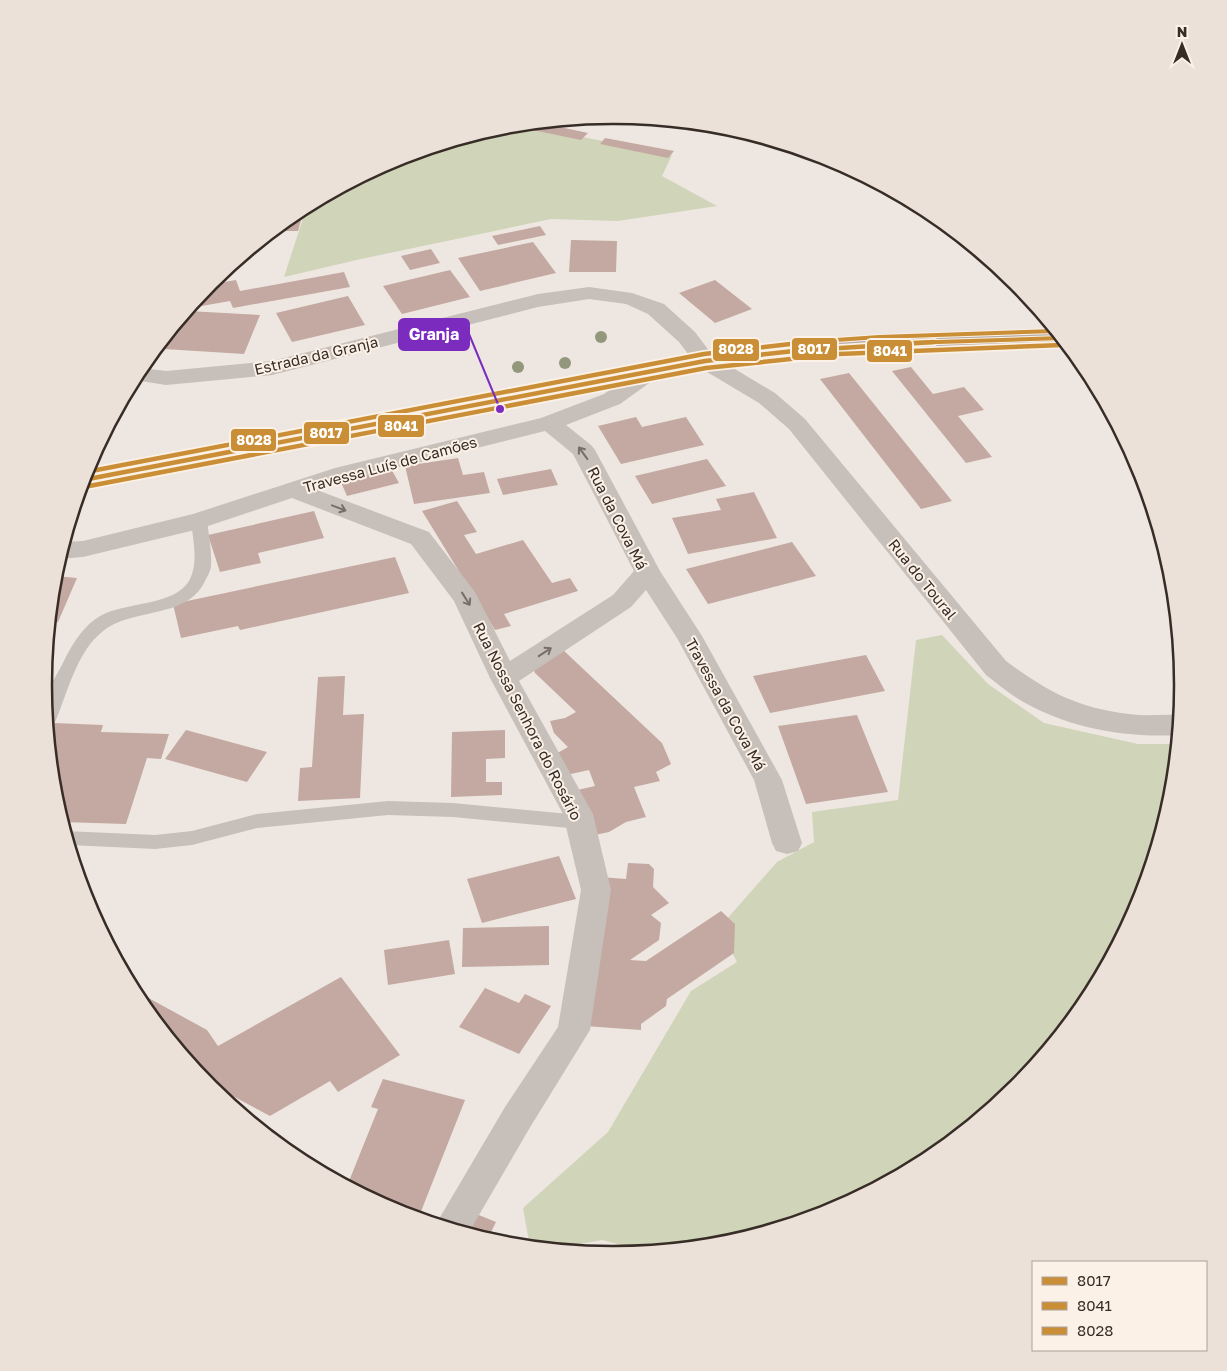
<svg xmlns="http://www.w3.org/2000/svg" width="1227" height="1371" font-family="'Golos Text',sans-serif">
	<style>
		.green { fill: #d0d4b9 }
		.building { fill: #c3a9a1 }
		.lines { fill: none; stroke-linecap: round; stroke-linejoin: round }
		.lane { fill: #c7bfb9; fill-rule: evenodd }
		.street { fill: #c7bfb9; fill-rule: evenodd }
		.primary { fill: #b6ada8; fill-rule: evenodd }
		.bus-1-far1-casing { stroke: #fbf1e7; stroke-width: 6 }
		.bus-1-casing { stroke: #fbf1e7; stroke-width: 8 }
		.bus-2-casing { stroke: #fbf1e7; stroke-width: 8 }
		.bus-3-far1-casing { stroke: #fbf1e7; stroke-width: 6 }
		.bus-3-casing { stroke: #fbf1e7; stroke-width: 8 }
		.bus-1-far1 { stroke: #ca8f36; stroke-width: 4 }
		.bus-1 { stroke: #ca8f36; stroke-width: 4.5 }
		.bus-2 { stroke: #ca8f36; stroke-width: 4.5 }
		.bus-3-far1 { stroke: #ca8f36; stroke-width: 4 }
		.bus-3 { stroke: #ca8f36; stroke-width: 4.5 }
		.tree { fill: #93987c }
		.oneway { stroke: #786e69 }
		.labels { text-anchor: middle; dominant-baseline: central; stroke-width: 4; stroke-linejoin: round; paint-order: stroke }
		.street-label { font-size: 15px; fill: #382c27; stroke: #fbf1e7 }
		.rim { fill: none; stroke: #382c27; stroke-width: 2.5 }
		.leader { fill: none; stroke: #7b2cbf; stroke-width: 2 }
		.callout-dot { fill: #7b2cbf; stroke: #fbf1e7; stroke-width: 2 }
		.callout { fill: #7b2cbf; stroke: #7b2cbf; stroke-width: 2 }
		.callout-label { font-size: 16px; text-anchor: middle; font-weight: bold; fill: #fff }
		.line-badge { stroke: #fbf1e7; stroke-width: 2 }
		.badge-label { font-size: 14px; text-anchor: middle; font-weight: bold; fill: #fff }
	</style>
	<rect width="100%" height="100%" fill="#eee7e1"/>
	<path class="green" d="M 523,125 L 672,155 L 662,176 L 717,206 L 618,221 L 551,219 L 361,259 L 284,277 L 307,206 L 396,159 L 503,127 Z
		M 942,635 L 988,684 L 1044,723 L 1138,744 L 1177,744 L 1172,797 L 1140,904 L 1087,1002 L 1016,1089 L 930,1159 L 831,1212 L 724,1244 L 649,1252 L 602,1240 L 551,1249 L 530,1247 L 523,1208 L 608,1132 L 691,991 L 737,962 L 719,928 L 777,862 L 814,842 L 812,812 L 898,800 L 916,640 Z"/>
	<path class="building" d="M 541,123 L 588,133 L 581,140 L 513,126 Z
		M 605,138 L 674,151 L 668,158 L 600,144 Z
		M 295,213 L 303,213 L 298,231 L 274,231 Z
		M 540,226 L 546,235 L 498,245 L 492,236 Z
		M 571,240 L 617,241 L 616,272 L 569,272 Z
		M 533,242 L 556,273 L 480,291 L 458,258 Z
		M 431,249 L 440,263 L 410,270 L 401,256 Z
		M 450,270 L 470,297 L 402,314 L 383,286 Z
		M 344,272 L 350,287 L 233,308 L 230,301 L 196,307 L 195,302 L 202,293 L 215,291 L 213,284 L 236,280 L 240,291 Z
		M 715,280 L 752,309 L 715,323 L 679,293 Z
		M 348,296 L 365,325 L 292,342 L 276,313 Z
		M 188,311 L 260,315 L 244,354 L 164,349 L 176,325 Z
		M 911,367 L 933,394 L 964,387 L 984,410 L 958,416 L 992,457 L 966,463 L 892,371 Z
		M 849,373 L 952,501 L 921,509 L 820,379 Z
		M 636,417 L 642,427 L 686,417 L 704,445 L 621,464 L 598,426 Z
		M 458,458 L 463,475 L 484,472 L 490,493 L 414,504 L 405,466 Z
		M 707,459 L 726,486 L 652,504 L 635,476 Z
		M 390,467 L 399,483 L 347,496 L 340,480 Z
		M 551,469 L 558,485 L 503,495 L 497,479 Z
		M 754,492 L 777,538 L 688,554 L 672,518 L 721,510 L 716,499 Z
		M 457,501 L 477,532 L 464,535 L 476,554 L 523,540 L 552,583 L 570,578 L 578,591 L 504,614 L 511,626 L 495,630 L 422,511 Z
		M 314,511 L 324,538 L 258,553 L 261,563 L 220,572 L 208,535 Z
		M 792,542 L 816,576 L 708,604 L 686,569 Z
		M 395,557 L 409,593 L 240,630 L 238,626 L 181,638 L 173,604 Z
		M 55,576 L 77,578 L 58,622 L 50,622 Z
		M 562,649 L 662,743 L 671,764 L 656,772 L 660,781 L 634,787 L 646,817 L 626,822 L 609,832 L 590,836 L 573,791 L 595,786 L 589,770 L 562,776 L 554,755 L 568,747 L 554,733 L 550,721 L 565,718 L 576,712 L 535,673 L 532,664 Z
		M 866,655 L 885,691 L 770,713 L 753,676 Z
		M 345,676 L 343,715 L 364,714 L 360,798 L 298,801 L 300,768 L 312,767 L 318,677 Z
		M 857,715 L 888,792 L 806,804 L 778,726 Z
		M 54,723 L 103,725 L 101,732 L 169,734 L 161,759 L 147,758 L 126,824 L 62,822 L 55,796 L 49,738 Z
		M 186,730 L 267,752 L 247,782 L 165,759 Z
		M 505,730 L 505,758 L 486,759 L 486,782 L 502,782 L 502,795 L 451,797 L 452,732 Z
		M 559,856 L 576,899 L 482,923 L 467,879 Z
		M 628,863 L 649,864 L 654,869 L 653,887 L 669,903 L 651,915 L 661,923 L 659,940 L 630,960 L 646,961 L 721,911 L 735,924 L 734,953 L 667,999 L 666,1006 L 641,1024 L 641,1030 L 585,1026 L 600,877 L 626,879 Z
		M 549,926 L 549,965 L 462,967 L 463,928 Z
		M 449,940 L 455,974 L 388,985 L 384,950 Z
		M 341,977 L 400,1055 L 338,1092 L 330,1081 L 270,1116 L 205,1081 L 140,1002 L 134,990 L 207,1030 L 218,1046 Z
		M 485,988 L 519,1003 L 525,994 L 551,1006 L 519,1054 L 459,1027 Z
		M 383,1079 L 465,1100 L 418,1219 L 395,1212 L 347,1186 L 378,1109 L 371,1107 Z
		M 469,1211 L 496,1222 L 487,1240 L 459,1231 Z"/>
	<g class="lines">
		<path class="lane" d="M 199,516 L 205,517 L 207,521 C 209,536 212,552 211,567 C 210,572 207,577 205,581 C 187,620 131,607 102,632 C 77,652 68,691 56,720 L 53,725 L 48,726 C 47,719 45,711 46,703 C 46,691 56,676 62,665 C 71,646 83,625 102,615 C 126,602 174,606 189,581 C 199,563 193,541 191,521 L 193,517 Z
			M 388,801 L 453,803 L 580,815 L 587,817 L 589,822 L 587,827 L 580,829 L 453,817 L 388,815 L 257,828 L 192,845 L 155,849 L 69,845 L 65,831 L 155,835 L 192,831 L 257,814 Z"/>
		<path class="street" d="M 589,287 L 632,293 L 664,304 L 695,332 L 713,356 L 775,393 L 805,419 L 1006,661 C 1050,694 1082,710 1138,715 C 1152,716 1166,714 1180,715 L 1178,735 C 1123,738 1068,728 1020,700 C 1008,693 997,683 986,675 L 789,429 L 759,403 L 697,366 L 679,342 L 648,314 L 626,304 L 589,299 L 538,307 L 272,375 L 166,385 L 134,380 L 141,368 L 166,371 L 272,361 L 538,294 Z
			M 651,364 L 659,366 L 662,371 L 659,376 L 620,404 L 566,425 L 591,445 L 595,450 L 660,571 L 702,636 L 782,780 L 802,843 L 798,851 L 787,854 L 776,851 L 772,843 L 754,780 L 677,638 L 646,590 L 631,607 L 519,681 L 593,814 L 611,890 L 590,1030 L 529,1129 L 468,1234 L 436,1224 L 505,1107 L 558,1027 L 581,890 L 563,814 L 490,678 L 454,601 L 411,544 L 292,498 L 199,529 L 83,557 L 59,559 L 64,542 L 83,541 L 193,514 L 335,468 L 541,418 L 604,394 L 643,366 ZM 545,431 L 573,454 L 634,571 L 613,595 L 510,661 L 475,592 L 429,532 L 317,490 L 351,479 Z"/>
		<path class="primary" d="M 1056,331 L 1066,344 L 897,349 L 753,361 L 705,368 L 81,487 L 86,472 L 705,354 C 822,337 939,334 1056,331 Z"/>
		<defs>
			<path id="bus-1-far1" d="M 906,343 L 1062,338"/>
			<path id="bus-1" d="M 83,480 L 705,361 L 794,351 L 934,342"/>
			<path id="bus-2" d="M 84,487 L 706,368 L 839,354 L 1062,345"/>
			<path id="bus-3-far1" d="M 793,343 L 879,337 L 1056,331"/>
			<path id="bus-3" d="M 86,472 L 704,354 L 808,342"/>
		</defs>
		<use href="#bus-1-far1" class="bus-1-far1-casing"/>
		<use href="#bus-1" class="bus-1-casing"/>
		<use href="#bus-2" class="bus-2-casing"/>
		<use href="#bus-3-far1" class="bus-3-far1-casing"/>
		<use href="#bus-3" class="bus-3-casing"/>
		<use href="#bus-1-far1" class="bus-1-far1"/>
		<use href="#bus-1" class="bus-1"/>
		<use href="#bus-2" class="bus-2"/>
		<use href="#bus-3-far1" class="bus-3-far1"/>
		<use href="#bus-3" class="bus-3"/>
	</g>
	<g class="tree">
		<circle cx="601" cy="337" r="6"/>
		<circle cx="565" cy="363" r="6"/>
		<circle cx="518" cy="367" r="6"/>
	</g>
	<defs><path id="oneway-shaft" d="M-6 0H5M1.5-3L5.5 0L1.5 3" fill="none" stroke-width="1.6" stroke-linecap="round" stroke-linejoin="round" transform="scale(1.25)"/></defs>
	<g class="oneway">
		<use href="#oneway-shaft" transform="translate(583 453) rotate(-126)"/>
		<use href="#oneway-shaft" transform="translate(339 508) rotate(21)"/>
		<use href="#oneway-shaft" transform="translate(466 599) rotate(58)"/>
		<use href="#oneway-shaft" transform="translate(545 652) rotate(-33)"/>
	</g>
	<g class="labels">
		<g class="street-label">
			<text transform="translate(316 355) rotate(-13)">Estrada da Granja</text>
			<text transform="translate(390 464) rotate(-15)">Travessa Luís de Camões</text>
			<text transform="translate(618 518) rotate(63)">Rua da Cova Má</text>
			<text transform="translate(923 579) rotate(51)">Rua do Toural</text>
			<text transform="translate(726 704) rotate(61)">Travessa da Cova Má</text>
			<text transform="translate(528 721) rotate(63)">Rua Nossa Senhora do Rosário</text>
		</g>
	</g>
	<path d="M0 0H1227V1371H0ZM52 685a561 561 0 1 1 1122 0a561 561 0 1 1-1122 0Z" fill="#ebe1d8" fill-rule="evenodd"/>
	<path class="rim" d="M52 685a561 561 0 1 1 1122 0a561 561 0 1 1-1122 0Z"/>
	<path class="leader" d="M500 409L469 334"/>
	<circle class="callout-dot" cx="500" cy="409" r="5"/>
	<rect class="callout" x="399" y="319" width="70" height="31" rx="5"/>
	<g class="callout-label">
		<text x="434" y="340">Granja</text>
	</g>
	<g class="line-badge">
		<rect x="791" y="337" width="47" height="24" rx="5" fill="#ca8f36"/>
		<rect x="712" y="338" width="48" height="24" rx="5" fill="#ca8f36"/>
		<rect x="866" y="339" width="47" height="24" rx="5" fill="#ca8f36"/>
		<rect x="377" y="414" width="48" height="24" rx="5" fill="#ca8f36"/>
		<rect x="303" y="421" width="47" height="24" rx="5" fill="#ca8f36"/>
		<rect x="230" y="428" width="47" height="24" rx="5" fill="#ca8f36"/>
	</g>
	<g class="badge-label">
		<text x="814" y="354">8017</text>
		<text x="736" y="354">8028</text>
		<text x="890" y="356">8041</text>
		<text x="401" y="431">8041</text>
		<text x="326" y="438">8017</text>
		<text x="254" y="445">8028</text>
	</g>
	<rect x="1032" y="1261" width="175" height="90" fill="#fbf1e7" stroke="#ada29a"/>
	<rect x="1042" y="1277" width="25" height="8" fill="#ca8f36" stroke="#ada29a"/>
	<text x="1077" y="1286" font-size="15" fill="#382c27">8017</text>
	<rect x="1042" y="1302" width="25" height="8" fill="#ca8f36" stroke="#ada29a"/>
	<text x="1077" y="1311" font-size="15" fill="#382c27">8041</text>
	<rect x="1042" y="1327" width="25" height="8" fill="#ca8f36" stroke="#ada29a"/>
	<text x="1077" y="1336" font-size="15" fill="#382c27">8028</text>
	<g transform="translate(1182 45)" stroke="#fbf1e7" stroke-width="4" paint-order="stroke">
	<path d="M0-4L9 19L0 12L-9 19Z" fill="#382c27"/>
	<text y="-8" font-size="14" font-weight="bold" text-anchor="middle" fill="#382c27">N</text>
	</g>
</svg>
